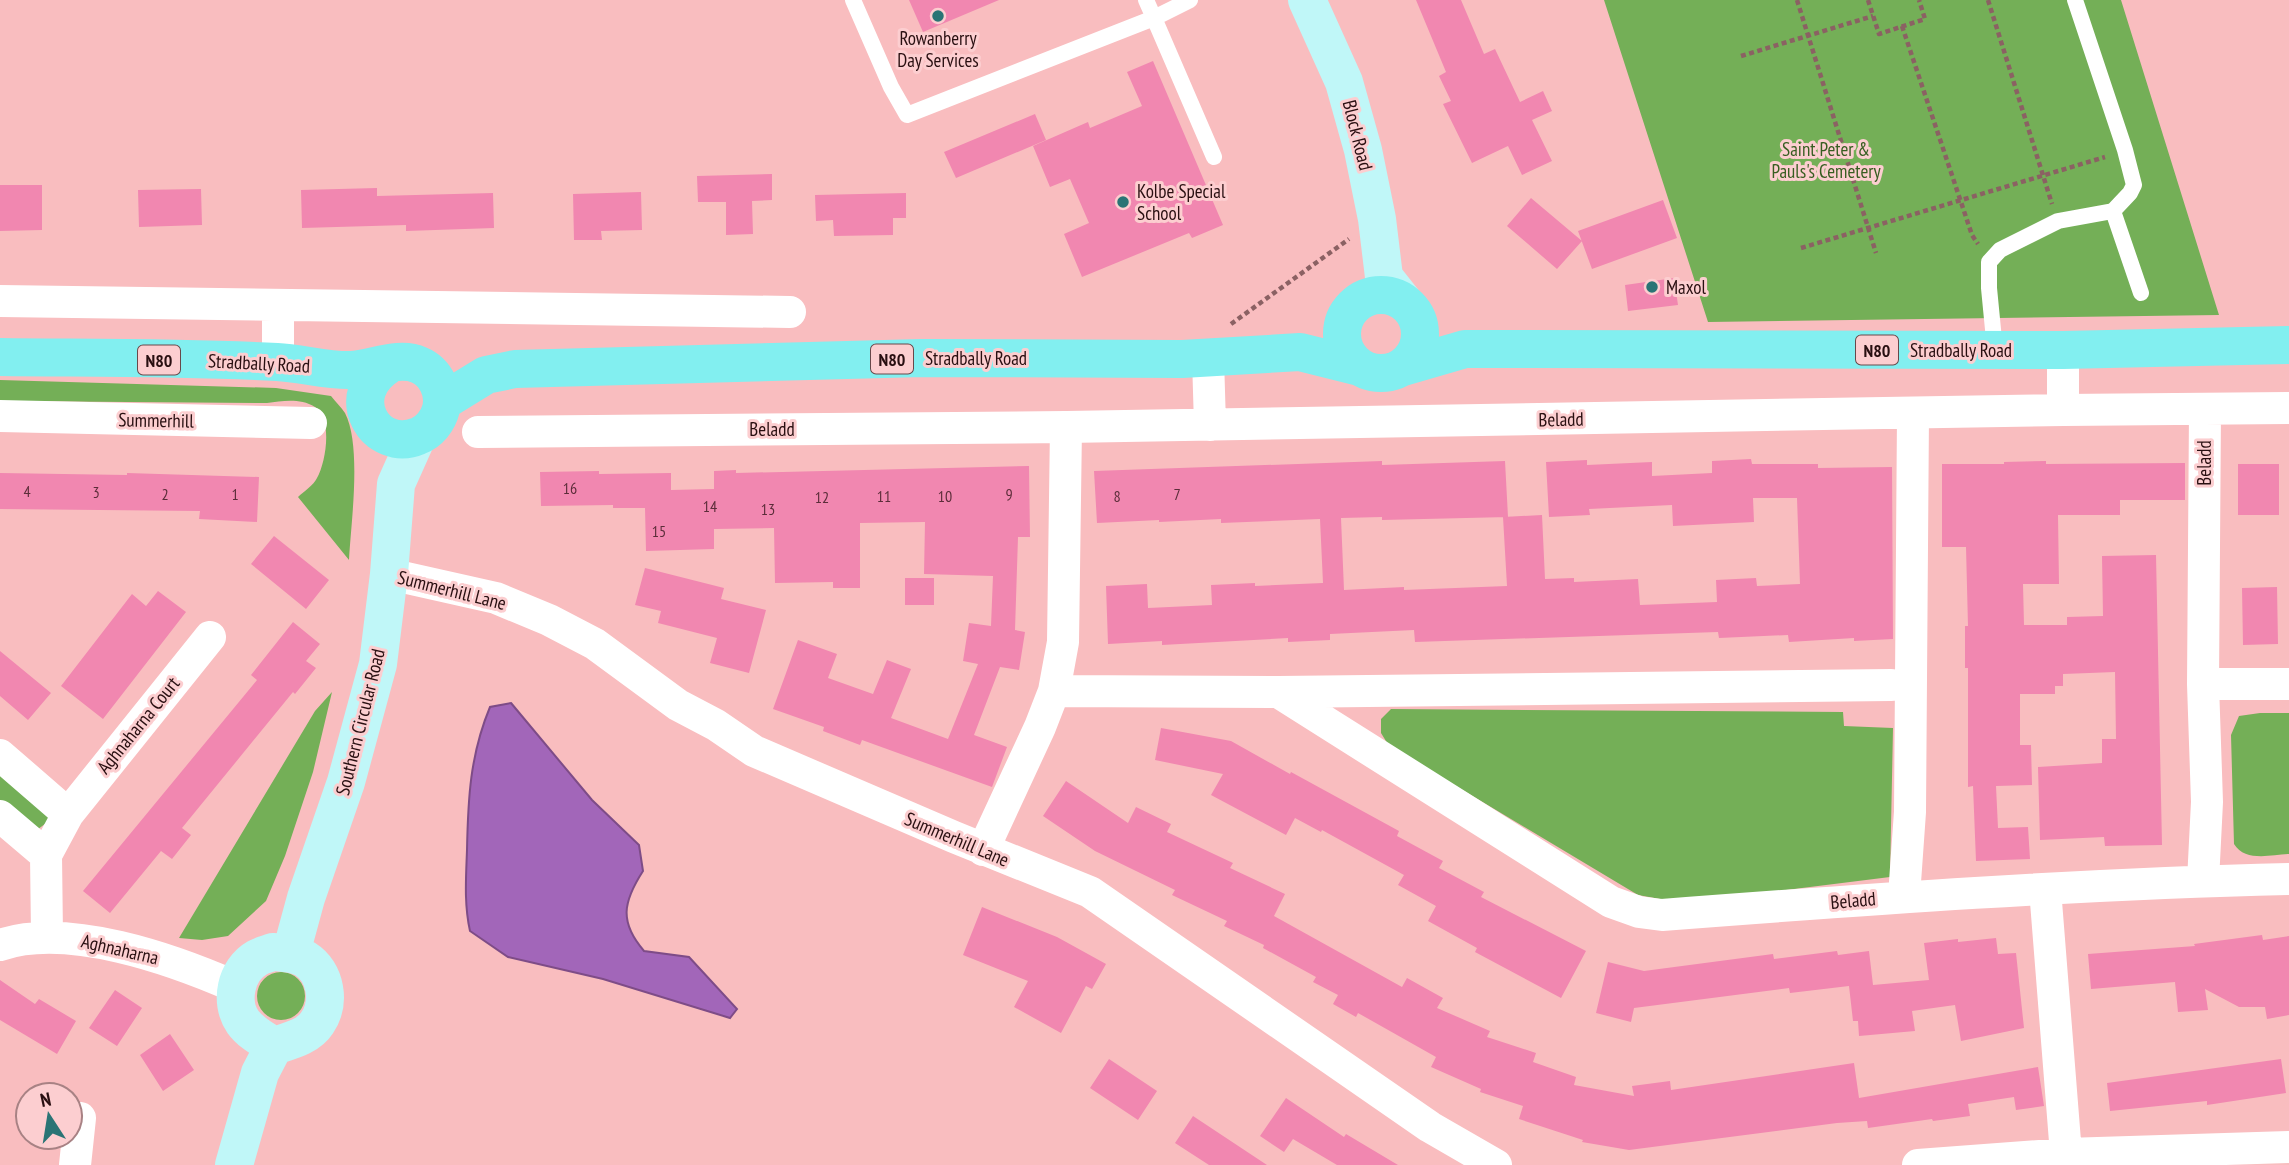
<svg xmlns="http://www.w3.org/2000/svg" width="2289" height="1165" font-family="'PT Sans Narrow',sans-serif">
	<style>
		.green { fill: #74af57 }
		.water { fill: #a266b9; stroke: #7e4c87; stroke-width: 2 }
		.building { fill: #f187b0 }
		.lines { fill: none; stroke-linecap: round; stroke-linejoin: round }
		.path { stroke: #8b6163; stroke-width: 4.5; stroke-dasharray: 5 3.5; stroke-linecap: butt }
		.lane { stroke: #fff; stroke-width: 16 }
		.street { stroke: #fff; stroke-width: 32 }
		.secondary { stroke: #c0f7f8; stroke-width: 38 }
		.primary { stroke: #82eff0; stroke-width: 38 }
		.poi-dot { fill: #2a7475; stroke: #fcced0; stroke-width: 2.5 }
		.labels { text-anchor: middle; dominant-baseline: central; stroke-width: 6; stroke-linejoin: round; paint-order: stroke }
		.number-label { font-size: 16px; fill: #5b2d39 }
		.shield { fill: #fcced0; stroke: #68484a; stroke-width: 2 }
		.shield-label { font-size: 18px; font-weight: bold; fill: #290f11 }
		.poi-label { font-size: 19px; fill: #290f11; stroke: #fcced0; text-anchor: start }
		.street-label { font-size: 19px; fill: #290f11; stroke: #fcced0 }
		.park-label { font-size: 19px; fill: #375e21; stroke: #fcced0 }
	</style>
	<rect width="100%" height="100%" fill="#f9bdbf"/>
	<path class="green" d="M 1604,0 L 2121,0 L 2219,315 L 1708,322 Z
		M 0,380 L 276,388 L 331,396 C 335,401 341,407 345,413 C 362,446 351,522 349,560 L 298,497 C 303,492 314,485 317,478 C 326,462 333,419 315,407 C 300,398 283,401 267,403 L 0,401 Z
		M 332,692 L 313,772 L 285,856 L 266,901 L 228,936 L 202,940 L 179,938 L 315,711 Z
		M 1391,709 L 1843,712 L 1844,726 L 1893,728 L 1890,877 L 1682,903 L 1638,895 L 1389,746 L 1381,733 L 1381,719 Z
		M 2260,713 L 2289,713 L 2289,854 C 2270,855 2245,862 2234,844 L 2231,735 L 2239,716 Z
		M 0,771 L 49,810 L 50,820 L 37,830 L 0,803 Z
		M257 996a24 24 0 1 1 48 0a24 24 0 1 1-48 0Z"/>
	<path class="water" d="M 511,703 L 592,800 L 639,845 L 643,871 C 623,902 619,922 644,951 L 689,957 L 737,1009 L 730,1018 L 603,979 L 508,957 L 470,931 C 464,904 466,878 467,850 C 468,799 470,755 490,707 Z"/>
	<path class="building" d="M 909,0 L 999,0 L 923,32 Z
		M 1416,0 L 1461,0 L 1484,54 L 1495,49 L 1520,102 L 1543,91 L 1552,111 L 1532,120 L 1552,161 L 1522,175 L 1508,146 L 1472,163 L 1443,104 L 1451,101 L 1439,76 L 1446,72 Z
		M 1153,61 L 1223,225 L 1192,238 L 1189,233 L 1082,277 L 1064,234 L 1089,223 L 1070,179 L 1050,187 L 1033,146 L 1088,122 L 1090,128 L 1142,106 L 1127,72 Z
		M 1035,114 L 1046,140 L 956,178 L 944,152 Z
		M 772,174 L 772,200 L 752,201 L 753,234 L 726,235 L 726,202 L 698,202 L 697,176 Z
		M 0,185 L 42,185 L 42,230 L 0,231 Z
		M 377,188 L 377,196 L 493,193 L 494,228 L 406,231 L 406,225 L 302,228 L 301,190 Z
		M 201,189 L 202,225 L 139,227 L 138,190 Z
		M 641,192 L 642,230 L 601,231 L 602,240 L 574,240 L 573,194 Z
		M 906,193 L 906,218 L 893,218 L 893,235 L 834,236 L 833,220 L 816,221 L 815,195 Z
		M 1531,198 L 1582,241 L 1557,269 L 1507,226 Z
		M 1663,200 L 1677,238 L 1592,269 L 1578,231 Z
		M 1674,278 L 1678,305 L 1628,311 L 1625,285 Z
		M 1751,459 L 1752,464 L 1818,464 L 1818,468 L 1892,467 L 1893,639 L 1854,641 L 1854,638 L 1789,642 L 1788,635 L 1719,638 L 1718,632 L 1415,642 L 1414,630 L 1330,634 L 1330,640 L 1288,642 L 1288,638 L 1162,645 L 1162,641 L 1108,644 L 1106,586 L 1147,584 L 1148,608 L 1212,605 L 1211,585 L 1255,583 L 1255,586 L 1323,583 L 1320,519 L 1221,523 L 1221,519 L 1159,522 L 1159,520 L 1097,523 L 1094,471 L 1382,461 L 1382,465 L 1505,461 L 1508,517 L 1382,520 L 1382,517 L 1341,518 L 1344,590 L 1404,587 L 1404,590 L 1507,586 L 1503,517 L 1542,515 L 1545,579 L 1574,578 L 1574,582 L 1638,579 L 1640,605 L 1717,602 L 1716,580 L 1756,578 L 1757,586 L 1800,584 L 1797,498 L 1753,498 L 1754,522 L 1673,526 L 1672,505 L 1589,509 L 1590,515 L 1549,517 L 1546,462 L 1587,460 L 1587,465 L 1652,462 L 1652,476 L 1712,473 L 1712,461 Z
		M 2046,461 L 2046,464 L 2185,463 L 2185,500 L 2120,500 L 2120,515 L 2058,515 L 2059,584 L 2023,584 L 2024,625 L 2067,625 L 2067,617 L 2103,616 L 2102,556 L 2156,555 L 2162,845 L 2105,846 L 2104,837 L 2040,840 L 2038,767 L 2102,763 L 2102,739 L 2116,739 L 2115,672 L 2063,674 L 2063,686 L 2055,686 L 2055,694 L 2020,694 L 2020,745 L 2031,745 L 2032,785 L 1996,786 L 1998,828 L 2028,827 L 2030,859 L 1976,861 L 1973,786 L 1968,787 L 1968,668 L 1965,668 L 1965,626 L 1968,626 L 1966,547 L 1942,547 L 1942,464 L 2004,464 L 2004,462 Z
		M 2238,464 L 2279,464 L 2279,515 L 2238,515 Z
		M 1029,466 L 1030,537 L 1018,537 L 1015,630 L 1025,632 L 1019,670 L 1000,667 L 974,735 L 1007,747 L 992,787 L 862,740 L 860,745 L 823,731 L 824,727 L 773,709 L 798,640 L 837,654 L 828,678 L 873,694 L 887,660 L 911,669 L 891,718 L 948,739 L 978,664 L 963,661 L 969,623 L 991,626 L 993,576 L 924,574 L 925,522 L 860,523 L 860,588 L 833,588 L 833,582 L 775,583 L 774,528 L 714,529 L 714,549 L 646,551 L 645,508 L 613,508 L 613,505 L 541,506 L 540,472 L 599,471 L 599,474 L 671,473 L 671,490 L 714,489 L 714,471 L 736,470 L 736,473 Z
		M 0,473 L 127,475 L 127,473 L 259,477 L 257,522 L 199,519 L 200,511 L 0,509 Z
		M 274,536 L 329,580 L 306,609 L 251,564 Z
		M 645,568 L 724,588 L 721,599 L 766,610 L 749,673 L 710,663 L 717,638 L 658,623 L 661,611 L 635,605 Z
		M 905,578 L 934,578 L 934,605 L 905,605 Z
		M 2277,587 L 2278,644 L 2243,645 L 2242,588 Z
		M 158,591 L 186,612 L 103,719 L 61,686 L 132,594 L 146,606 Z
		M 293,622 L 320,644 L 306,661 L 316,668 L 295,694 L 293,692 L 182,828 L 191,835 L 172,859 L 161,851 L 110,913 L 83,891 L 257,680 L 251,675 Z
		M 0,651 L 51,693 L 28,720 L 0,696 Z
		M 1161,728 L 1231,741 L 1290,774 L 1291,772 L 1399,831 L 1397,836 L 1443,861 L 1439,868 L 1484,892 L 1481,897 L 1586,951 L 1561,998 L 1475,952 L 1477,948 L 1428,921 L 1436,906 L 1398,885 L 1404,875 L 1322,830 L 1321,832 L 1295,818 L 1286,835 L 1211,795 L 1223,774 L 1155,760 Z
		M 1066,781 L 1128,823 L 1136,807 L 1171,824 L 1167,832 L 1233,863 L 1230,868 L 1285,894 L 1274,916 L 1402,987 L 1407,978 L 1443,998 L 1437,1008 L 1490,1031 L 1487,1037 L 1536,1053 L 1533,1062 L 1576,1077 L 1574,1085 L 1634,1096 L 1632,1086 L 1670,1081 L 1671,1090 L 1854,1063 L 1859,1098 L 2038,1067 L 2044,1106 L 2016,1110 L 2014,1097 L 1968,1104 L 1970,1116 L 1933,1121 L 1932,1119 L 1868,1128 L 1867,1121 L 1837,1123 L 1629,1150 L 1582,1142 L 1583,1140 L 1519,1119 L 1523,1106 L 1480,1092 L 1481,1089 L 1431,1067 L 1436,1057 L 1358,1013 L 1356,1017 L 1333,1004 L 1338,995 L 1313,982 L 1316,977 L 1263,948 L 1264,945 L 1224,926 L 1227,921 L 1172,895 L 1175,890 L 1095,851 L 1043,816 Z
		M 982,907 L 1057,937 L 1106,964 L 1092,989 L 1086,986 L 1061,1033 L 1014,1007 L 1028,981 L 963,955 Z
		M 2262,935 L 2263,940 L 2289,936 L 2289,1015 L 2267,1019 L 2265,1007 L 2239,1007 L 2205,989 L 2208,1010 L 2178,1012 L 2175,982 L 2091,989 L 2088,954 L 2195,946 L 2194,944 Z
		M 1996,938 L 1998,954 L 2016,953 L 2024,1028 L 1961,1041 L 1955,1005 L 1912,1011 L 1915,1031 L 1859,1036 L 1858,1021 L 1853,1021 L 1849,986 L 1790,993 L 1789,988 L 1634,1008 L 1631,1022 L 1596,1013 L 1608,962 L 1644,971 L 1773,954 L 1774,959 L 1837,951 L 1838,955 L 1869,951 L 1873,985 L 1929,980 L 1924,943 L 1958,939 L 1958,942 Z
		M 0,980 L 35,1004 L 39,999 L 76,1021 L 57,1054 L 0,1020 Z
		M 115,990 L 142,1008 L 117,1046 L 89,1028 Z
		M 170,1034 L 194,1070 L 163,1091 L 140,1055 Z
		M 1109,1059 L 1157,1091 L 1138,1120 L 1090,1088 Z
		M 2281,1059 L 2286,1093 L 2207,1105 L 2207,1101 L 2110,1111 L 2107,1083 Z
		M 1286,1098 L 1344,1137 L 1346,1134 L 1398,1165 L 1337,1165 L 1293,1139 L 1284,1152 L 1260,1136 Z
		M 1193,1116 L 1267,1165 L 1209,1165 L 1175,1143 Z"/>
	<g class="lines">
		<path class="path" d="M 1797,0 L 1876,253
			M 1868,0 L 1879,34 L 1925,19 L 1919,0
			M 1988,0 L 2052,204
			M 1902,26 L 1972,235 L 1978,244
			M 1741,56 L 1873,16
			M 1801,248 L 2105,157
			M 1231,324 L 1349,239"/>
		<path class="lane" d="M 853,0 L 891,87 L 907,115 L 1154,18 L 1146,0
			M 1190,0 L 1154,18 L 1214,157
			M 2113,211 L 2141,293
			M 1995,350 L 1989,288 L 1989,262 L 2000,250 L 2058,221 L 2113,211 L 2130,193 L 2134,185 L 2125,150 L 2075,0"/>
		<path class="street" d="M 0,301 L 790,312
			M 278,305 L 278,362
			M 2063,350 L 2063,410
			M 1208,358 L 1210,425
			M 0,416 L 311,423
			M 478,432 L 1066,427 L 2063,410 L 2289,408
			M 389,574 L 496,598 L 549,620 L 595,644 L 678,705 L 716,725 L 754,751 L 954,837 L 1090,892 L 1430,1127 L 1496,1165
			M 2203,684 L 2289,684
			M 1054,691 L 1278,692 L 1611,902 L 1639,912 L 1662,915 C 1871,899 2080,884 2289,879
			M 1278,692 L 1891,685
			M 0,755 L 68,814
			M 0,816 L 46,855
			M 983,850 L 1040,727 L 1054,691 L 1063,642 L 1066,427
			M 2203,881 L 2207,802 L 2203,684 L 2205,410
			M 2045,889 L 2066,1154
			M 1904,896 L 1910,812 L 1913,414
			M 47,936 L 46,855 L 68,814 L 210,637
			M 0,945 C 68,922 172,959 236,987
			M 75,1165 L 80,1118
			M 1918,1165 L 2066,1154 L 2289,1147"/>
		<path class="secondary" d="M 1307,0 L 1344,82 L 1363,150 L 1377,219 L 1384,277 L 1403,301
			M 273,952 C 285,953 295,953 305,959 C 326,972 331,1003 317,1023 C 308,1037 289,1041 274,1046 C 263,1039 251,1033 243,1022 C 229,1002 236,970 257,958 C 262,955 268,954 273,952 Z
			M 291,953 L 306,898 L 346,782 L 378,664 L 389,574 L 396,484 L 417,437
			M 234,1165 L 260,1073 L 274,1046"/>
		<path class="primary" d="M1342 334a39 39 0 1 1 78 0a39 39 0 1 1-78 0Z
			M 0,357 C 92,358 185,357 277,362 C 300,363 329,371 351,370 C 372,369 399,356 419,365 C 436,372 445,392 441,409 C 438,421 429,432 418,436 C 376,454 339,395 390,364
			M 1403,367 L 1465,349 L 2063,350 L 2289,345
			M 442,402 L 486,375 L 515,369 L 922,358 L 1182,359 L 1300,352 L 1360,367"/>
	</g>
	<g class="poi-dot">
		<circle cx="938" cy="16" r="7"/>
		<circle cx="1123" cy="202" r="7"/>
		<circle cx="1652" cy="287" r="7"/>
	</g>
	<g class="labels">
		<g class="number-label">
			<text x="570" y="488">16</text>
			<text x="27" y="491">4</text>
			<text x="96" y="492">3</text>
			<text x="165" y="494">2</text>
			<text x="235" y="494">1</text>
			<text x="1009" y="494">9</text>
			<text x="1177" y="494">7</text>
			<text x="884" y="496">11</text>
			<text x="945" y="496">10</text>
			<text x="1117" y="496">8</text>
			<text x="822" y="497">12</text>
			<text x="710" y="506">14</text>
			<text x="768" y="509">13</text>
			<text x="659" y="531">15</text>
		</g>
		<g class="shield">
			<rect x="1856" y="335.5" width="42" height="29" rx="5"/>
			<rect x="871" y="344.5" width="42" height="29" rx="5"/>
			<rect x="138" y="345.5" width="42" height="29" rx="5"/>
		</g>
		<g class="shield-label">
			<text x="1877" y="350">N80</text>
			<text x="892" y="359">N80</text>
			<text x="159" y="360">N80</text>
		</g>
		<g class="poi-label">
			<text x="938" y="38" text-anchor="middle">Rowanberry<tspan x="938" dy="22">Day Services</tspan></text>
			<text x="1137" y="191">Kolbe Special<tspan x="1137" dy="22">School</tspan></text>
			<text x="1666" y="287">Maxol</text>
		</g>
		<g class="street-label">
			<text transform="translate(1358 135) rotate(76)">Block Road</text>
			<text x="1961" y="350">Stradbally Road</text>
			<text x="976" y="358">Stradbally Road</text>
			<text transform="translate(259 363) rotate(3)">Stradbally Road</text>
			<text transform="translate(1561 419) rotate(-1)">Beladd</text>
			<text transform="translate(156 420) rotate(1)">Summerhill</text>
			<text x="772" y="429">Beladd</text>
			<text transform="translate(2204 463) rotate(-90)">Beladd</text>
			<text transform="translate(452 590) rotate(14)">Summerhill Lane</text>
			<text transform="translate(360 722) rotate(-76)">Southern Circular Road</text>
			<text transform="translate(138 725) rotate(-51)">Aghnaharna Court</text>
			<text transform="translate(957 839) rotate(23)">Summerhill Lane</text>
			<text transform="translate(1853 900) rotate(-5)">Beladd</text>
			<text transform="translate(120 949) rotate(13)">Aghnaharna</text>
		</g>
		<g class="park-label">
			<text x="1826" y="149">Saint Peter &amp;<tspan x="1826" dy="22">Pauls's Cemetery</tspan></text>
		</g>
	</g>
	<g transform="translate(49 1116) rotate(348)"><circle r="33" fill="#fcced0" stroke="#a88284" stroke-width="2"/>
	<path d="M0-5L12 26L0 18L-12 26Z" fill="#2a7475"/>
	<text y="-10" font-size="19" font-weight="bold" text-anchor="middle" fill="#290f11">N</text>
	</g>
</svg>
